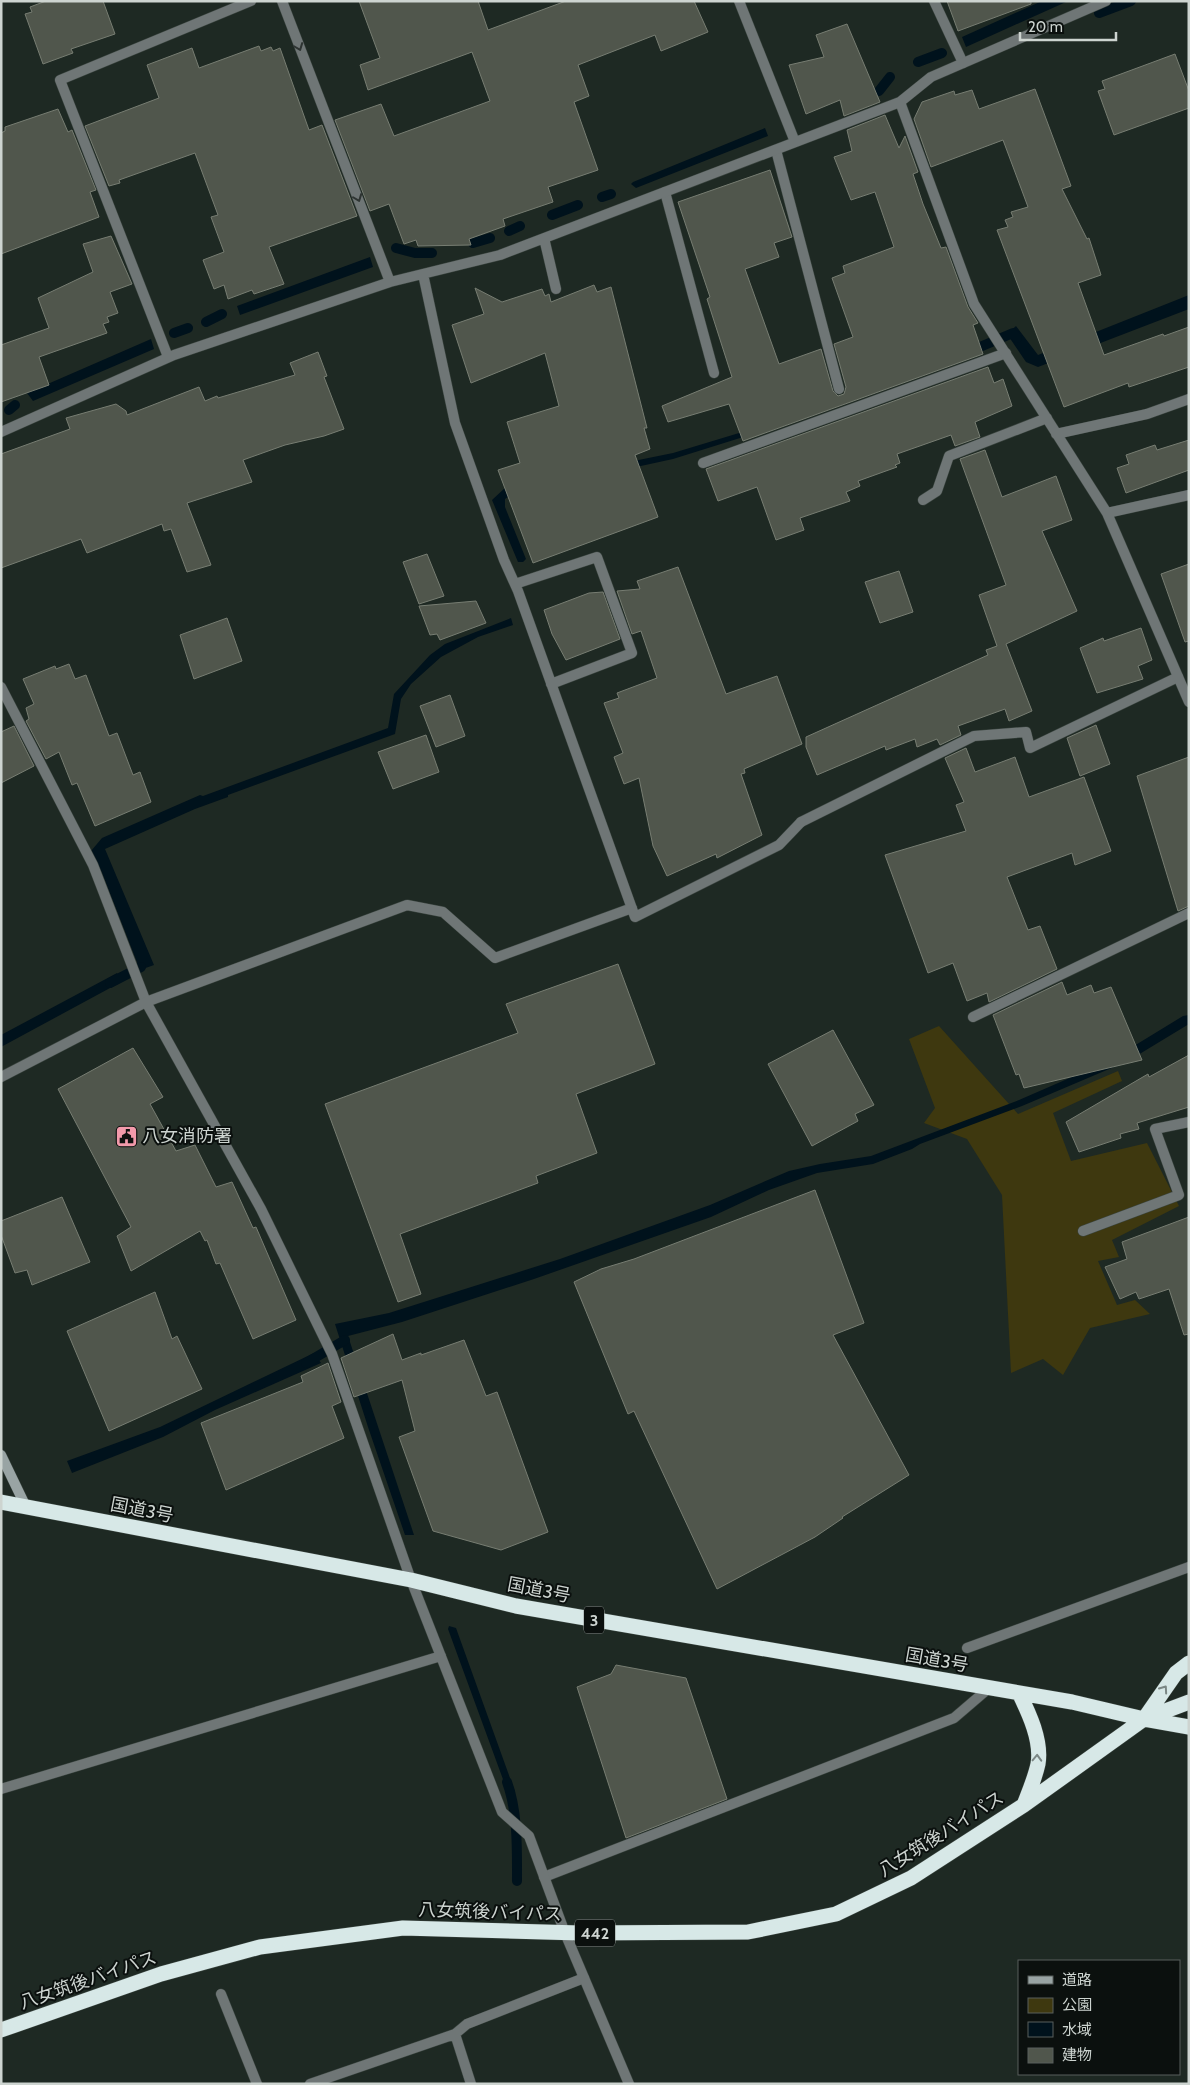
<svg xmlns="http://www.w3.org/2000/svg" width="1190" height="2085" font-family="Cabin,'Noto Sans JP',sans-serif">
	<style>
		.green { fill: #3e380f }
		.water { fill: #00121c }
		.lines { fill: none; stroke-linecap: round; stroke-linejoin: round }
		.stream { stroke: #00121c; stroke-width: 10 }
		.building { fill: #50564c; stroke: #777d72 }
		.lane-casing { stroke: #3a443f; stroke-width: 11 }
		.street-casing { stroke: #3a443f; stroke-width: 11 }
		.secondary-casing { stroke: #3a443f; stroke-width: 11 }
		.highway-casing { stroke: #3a443f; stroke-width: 16 }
		.lane { stroke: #6f7676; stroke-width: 10 }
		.street { stroke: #6f7676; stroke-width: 10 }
		.secondary { stroke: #99a4a4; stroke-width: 10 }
		.highway { stroke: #d7e8e7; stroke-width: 15 }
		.oneway { stroke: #2e3432 }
		.oneway2 { stroke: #7b8785 }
		.labels { text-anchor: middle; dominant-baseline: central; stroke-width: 4; stroke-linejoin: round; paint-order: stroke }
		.shield { fill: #0b100e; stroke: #939996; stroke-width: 1 }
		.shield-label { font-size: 16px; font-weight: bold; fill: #cdd4d0 }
		.poi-label { font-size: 18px; fill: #cdd4d0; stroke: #0b100e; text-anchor: start }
		.street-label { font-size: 18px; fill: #cdd4d0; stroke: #0b100e }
	</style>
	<rect width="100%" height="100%" fill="#1e2923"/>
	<path class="green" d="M 939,1026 L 1018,1114 L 1118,1071 L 1122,1081 L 1053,1113 L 1071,1161 L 1147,1143 L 1179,1206 L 1112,1240 L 1119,1257 L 1098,1261 L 1117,1305 L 1135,1300 L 1150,1314 L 1090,1328 L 1063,1375 L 1043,1359 L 1011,1373 L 1002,1195 L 967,1139 L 924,1123 L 935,1108 L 909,1039 Z"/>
	<path class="water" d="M 1042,1 L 1066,2 L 966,47 L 962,37 Z
		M 765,128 L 768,136 L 636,188 L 631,184 L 633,182 Z
		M 370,257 L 373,267 L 240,315 L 237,306 Z
		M 1189,295 L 1189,309 L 1038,367 L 1026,362 L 1007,334 L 1016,326 L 1038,355 Z
		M 151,339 L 154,349 L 33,401 L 27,393 Z
		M 782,425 L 673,459 L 512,494 L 505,499 L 505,507 L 526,559 L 523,562 L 518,562 L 492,500 L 506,487 L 673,453 L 749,430 Z
		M 511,618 L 513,625 L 478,637 L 441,657 L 411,684 L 401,699 L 395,734 L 228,795 L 228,797 L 195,809 L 105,849 L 154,965 L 140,970 L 102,873 L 91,851 L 102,838 L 200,795 L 203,796 L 388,728 L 394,694 L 430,655 L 445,644 Z
		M 117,973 L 123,981 L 1,1047 L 1,1035 Z
		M 1189,1015 L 1189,1024 L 1128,1061 L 1022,1106 L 920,1144 L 912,1149 L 873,1164 L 817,1173 L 769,1190 L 711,1217 L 534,1279 L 402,1322 L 348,1336 L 414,1535 L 405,1535 L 368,1427 L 335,1324 L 389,1313 L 560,1259 L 710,1205 L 789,1171 L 820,1164 L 871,1156 L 1019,1100 L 1111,1060 L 1183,1016 Z
		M 314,1353 L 321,1363 L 215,1410 L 163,1437 L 72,1473 L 67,1461 L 160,1427 Z
		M 449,1626 L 456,1628 L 515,1792 L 508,1793 L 448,1629 Z"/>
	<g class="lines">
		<path class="stream" d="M 1099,13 L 1131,1
			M 918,62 L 942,53
			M 879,91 L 890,77
			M 602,197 L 611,194
			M 552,215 L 578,205
			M 509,231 L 520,226
			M 473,243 L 490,238
			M 396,248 L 415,253 L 432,253
			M 206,322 L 222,314
			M 174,333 L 188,328
			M 968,352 L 1013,333 L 1017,338
			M 9,410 L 15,405
			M 110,983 L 141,967
			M 306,1363 L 345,1340
			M 507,1782 C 518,1812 517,1849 517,1881"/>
	</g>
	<path class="building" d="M 46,1 L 103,1 L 115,34 L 71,49 L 73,53 L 43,64 L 25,14 L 32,12 L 30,7 Z
		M 359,1 L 478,1 L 488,30 L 566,1 L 694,1 L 708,32 L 661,51 L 655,35 L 578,65 L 589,96 L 574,102 L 598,170 L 548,187 L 553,202 L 503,219 L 505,226 L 469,239 L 471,245 L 418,246 L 416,240 L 404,244 L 389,204 L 370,211 L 335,120 L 381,104 L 394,136 L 490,101 L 472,52 L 368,90 L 360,65 L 380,58 Z
		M 947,1 L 1031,1 L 1031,4 L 958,31 Z
		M 847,24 L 880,102 L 844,116 L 840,100 L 806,114 L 789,65 L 824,57 L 816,35 Z
		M 259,46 L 261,51 L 271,47 L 273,51 L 280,48 L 309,130 L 322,125 L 357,216 L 269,247 L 284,284 L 254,294 L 252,290 L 228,299 L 224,285 L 214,289 L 203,260 L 224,252 L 211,217 L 218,215 L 195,153 L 119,180 L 120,183 L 109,186 L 85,126 L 159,98 L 147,65 L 192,48 L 199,68 Z
		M 1175,54 L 1189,91 L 1189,108 L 1114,135 L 1098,91 L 1105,89 L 1102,81 Z
		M 1035,89 L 1071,186 L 1062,189 L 1087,239 L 1089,238 L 1101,275 L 1078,283 L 1104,355 L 1163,334 L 1164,336 L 1189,327 L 1189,367 L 1129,387 L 1128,383 L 1064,407 L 997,230 L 1008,227 L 1005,220 L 1013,217 L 1011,212 L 1028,207 L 1003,140 L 931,167 L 914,119 L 922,102 L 954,91 L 955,95 L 972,90 L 979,109 Z
		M 58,109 L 68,132 L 72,130 L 96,190 L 90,192 L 99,217 L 1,254 L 1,133 L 5,131 L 5,127 Z
		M 885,115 L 899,148 L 905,136 L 918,172 L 913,174 L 923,204 L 941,248 L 946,247 L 968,307 L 978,323 L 973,325 L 983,354 L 743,441 L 729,404 L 668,422 L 662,406 L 732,377 L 707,299 L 710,297 L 678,202 L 770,170 L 792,237 L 774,243 L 779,257 L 745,269 L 779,364 L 821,349 L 833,391 L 838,396 L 844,394 L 846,387 L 834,344 L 853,337 L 832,278 L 845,273 L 843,266 L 894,247 L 875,192 L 851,200 L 834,157 L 852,151 L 847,130 Z
		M 111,236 L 132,284 L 110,292 L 118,313 L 107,317 L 109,322 L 103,324 L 107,333 L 39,357 L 49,385 L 1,402 L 1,345 L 49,328 L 38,298 L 93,272 L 83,244 Z
		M 594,285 L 597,292 L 611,287 L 647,428 L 644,428 L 650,449 L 635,455 L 658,517 L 533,563 L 498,470 L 520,463 L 507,422 L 559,406 L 545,353 L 471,383 L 452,325 L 484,314 L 475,288 L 502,302 L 542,289 L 545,296 L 549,294 L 551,302 Z
		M 318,352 L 327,376 L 324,377 L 344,429 L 324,436 L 285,445 L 243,460 L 252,482 L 187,503 L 211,565 L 187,572 L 171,529 L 164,531 L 162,524 L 87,553 L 81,539 L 1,568 L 1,454 L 70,429 L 66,418 L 116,404 L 126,411 L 127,415 L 199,387 L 205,401 L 217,396 L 218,398 L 295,375 L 290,363 Z
		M 988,367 L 994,383 L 1003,379 L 1012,406 L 975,422 L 980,437 L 955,446 L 951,435 L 897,454 L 900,463 L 895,465 L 897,467 L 858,481 L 860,486 L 846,492 L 850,501 L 800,518 L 804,530 L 776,540 L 757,487 L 718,501 L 706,469 Z
		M 1189,440 L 1189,470 L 1126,493 L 1117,468 L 1129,464 L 1126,455 L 1155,445 L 1157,450 Z
		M 985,450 L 1002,497 L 1056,476 L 1072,520 L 1042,531 L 1077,611 L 1006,644 L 1032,711 L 1009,721 L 1005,709 L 958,726 L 961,735 L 940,745 L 937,739 L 917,747 L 915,739 L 886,750 L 885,746 L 817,775 L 806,747 L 806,737 L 988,655 L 986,650 L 997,646 L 979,595 L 1006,585 L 960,459 Z
		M 427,554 L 444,596 L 419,604 L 403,562 Z
		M 1189,564 L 1189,641 L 1185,642 L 1161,574 Z
		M 678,567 L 726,694 L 777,676 L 802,744 L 744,769 L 745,773 L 741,774 L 762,835 L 717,858 L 716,854 L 667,876 L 653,846 L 639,778 L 624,784 L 614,757 L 623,753 L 604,703 L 619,698 L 617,693 L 657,678 L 641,631 L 632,634 L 617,591 L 640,589 L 637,581 Z
		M 899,571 L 913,612 L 880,623 L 865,582 Z
		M 603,592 L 620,639 L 566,660 L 552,634 L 544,610 L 589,593 Z
		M 476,601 L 486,623 L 440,640 L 437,634 L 430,635 L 419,606 Z
		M 227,618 L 242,661 L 194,679 L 180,635 Z
		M 1141,628 L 1152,660 L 1138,666 L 1143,679 L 1097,693 L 1080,648 L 1103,638 L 1104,641 Z
		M 69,664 L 75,679 L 86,675 L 109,736 L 117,733 L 133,775 L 140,772 L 151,802 L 95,826 L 77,783 L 72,785 L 59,752 L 46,759 L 26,721 L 29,719 L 26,708 L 34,704 L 23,679 L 55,666 L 56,669 Z
		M 450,695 L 465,736 L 436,747 L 420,706 Z
		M 1096,725 L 1110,764 L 1080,776 L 1067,738 Z
		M 14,726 L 34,766 L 1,783 L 1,732 Z
		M 426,735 L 439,772 L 393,789 L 378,752 Z
		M 966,748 L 975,772 L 1015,757 L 1029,797 L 1084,777 L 1111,851 L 1075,865 L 1072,853 L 1007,877 L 1028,930 L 1040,926 L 1057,969 L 989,1002 L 987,993 L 967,1001 L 953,963 L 928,973 L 885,855 L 966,831 L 956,805 L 964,802 L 945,758 Z
		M 1189,757 L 1189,906 L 1178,911 L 1137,776 Z
		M 618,964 L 655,1064 L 576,1094 L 597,1153 L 536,1176 L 538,1183 L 400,1234 L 421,1294 L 398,1302 L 325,1104 L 518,1033 L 506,1004 Z
		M 1062,982 L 1067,995 L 1091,985 L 1094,993 L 1111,987 L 1142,1060 L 1024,1088 L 1019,1074 L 1016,1075 L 993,1015 Z
		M 833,1030 L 874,1105 L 855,1114 L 858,1121 L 812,1146 L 768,1064 Z
		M 133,1048 L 163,1097 L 150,1104 L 176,1151 L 195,1145 L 216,1187 L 232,1182 L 253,1228 L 256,1227 L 296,1320 L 253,1339 L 220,1263 L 216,1264 L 207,1240 L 205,1241 L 200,1231 L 131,1271 L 117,1236 L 131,1227 L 58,1089 Z
		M 1189,1055 L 1189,1107 L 1137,1123 L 1139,1129 L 1120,1134 L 1121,1138 L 1079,1152 L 1066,1122 L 1148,1074 L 1149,1077 Z
		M 815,1190 L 864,1323 L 833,1335 L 909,1475 L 842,1517 L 843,1518 L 815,1537 L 717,1589 L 634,1411 L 628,1414 L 574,1282 L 601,1269 L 634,1259 Z
		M 62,1197 L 90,1262 L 32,1285 L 27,1270 L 15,1273 L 1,1235 L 1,1221 Z
		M 1189,1217 L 1189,1334 L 1184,1335 L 1169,1289 L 1139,1299 L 1136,1292 L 1120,1299 L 1105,1267 L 1127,1259 L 1122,1242 Z
		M 155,1292 L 172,1339 L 177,1336 L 202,1389 L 109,1431 L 67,1331 Z
		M 393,1334 L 402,1360 L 421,1353 L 421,1355 L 464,1340 L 486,1396 L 497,1392 L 548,1532 L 501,1550 L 433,1531 L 399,1437 L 415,1431 L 402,1380 L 354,1397 L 341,1358 Z
		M 328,1363 L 341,1402 L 332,1406 L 344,1438 L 226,1490 L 201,1423 L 303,1382 L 301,1376 Z
		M 616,1665 L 686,1678 L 727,1799 L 626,1838 L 577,1687 L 611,1674 Z"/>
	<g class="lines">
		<defs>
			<path id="lane" d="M 934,1 L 963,63
				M 776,150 L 839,389
				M 665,192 L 714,373
				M 703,463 L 1006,353
				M 1,687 L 93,865 L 146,1002
				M 801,822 L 974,736 L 1026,732 L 1030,748 L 1178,677
				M 973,1017 L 1189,913
				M 544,1877 L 954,1718 L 989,1688
				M 310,2084 L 455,2034
				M 471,2084 L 455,2034 L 467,2024 L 584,1978"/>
			<path id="street" d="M 282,1 L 390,282
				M 739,1 L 795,142
				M 900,102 L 974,304 L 1107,513 L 1189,702
				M 544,238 L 556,289
				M 423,274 L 455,423 L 504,560 L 518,591 L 635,917 L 779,845 L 801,822
				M 168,357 L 60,80 L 251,1
				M 1,432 L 174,355 L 390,282 L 500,255 L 900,102 L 931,77 L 1106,1
				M 1056,434 L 1147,414 L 1189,399
				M 923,500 L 937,491 L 949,456 L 1047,418
				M 1107,513 L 1189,495
				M 515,584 L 597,557 L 632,653 L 551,684
				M 146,1002 L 261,1209 L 332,1354 L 411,1580 L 502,1812 L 529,1836 L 565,1933 L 629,2084
				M 1,1077 L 146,1002 L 407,905 L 443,912 L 495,958 L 632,908
				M 1083,1231 L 1179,1195 L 1155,1129 L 1189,1122
				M 967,1648 L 1189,1567
				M 1,1789 L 441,1656
				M 221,1994 L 257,2084"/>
			<path id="secondary" d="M 1,1455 L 26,1507"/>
			<path id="highway" d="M 1,1502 L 411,1580 L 516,1606 L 1072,1702 L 1144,1719 L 1189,1727
				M 1019,1693 C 1029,1713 1042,1741 1038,1764 C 1035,1778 1029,1792 1024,1805
				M 1144,1719 L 1176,1673 L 1189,1663
				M 1,2030 L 161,1974 L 260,1947 L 403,1928 L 580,1933 L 748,1932 L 836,1914 L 911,1878 L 1024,1805 L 1144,1719 L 1189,1702"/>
		</defs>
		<use href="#lane" class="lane-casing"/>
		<use href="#street" class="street-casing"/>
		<use href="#secondary" class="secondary-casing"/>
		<use href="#highway" class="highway-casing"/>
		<use href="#lane" class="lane"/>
		<use href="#street" class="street"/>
		<use href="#secondary" class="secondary"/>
		<use href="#highway" class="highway"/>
	</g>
	<defs><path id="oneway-chevron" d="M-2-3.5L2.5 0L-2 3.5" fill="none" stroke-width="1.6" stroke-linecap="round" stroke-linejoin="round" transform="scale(1.25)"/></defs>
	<g class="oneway">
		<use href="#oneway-chevron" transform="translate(299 47) rotate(69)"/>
		<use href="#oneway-chevron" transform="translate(358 198) rotate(69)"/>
	</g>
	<g class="oneway2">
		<use href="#oneway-chevron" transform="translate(1164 1689) rotate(-55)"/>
		<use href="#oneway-chevron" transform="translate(1037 1758) rotate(-88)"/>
	</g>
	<defs>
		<symbol id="civic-square" viewBox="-11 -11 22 22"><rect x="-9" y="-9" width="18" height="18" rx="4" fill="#f39aab" stroke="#0b100e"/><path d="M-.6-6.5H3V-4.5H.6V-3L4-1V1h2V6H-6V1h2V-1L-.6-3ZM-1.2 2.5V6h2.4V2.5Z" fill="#111"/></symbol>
	</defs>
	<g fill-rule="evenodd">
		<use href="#civic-square" x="114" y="1124" width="25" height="25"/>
	</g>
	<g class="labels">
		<g class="shield">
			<rect x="584" y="1606.5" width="20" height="27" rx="4"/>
			<rect x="575" y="1919.5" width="40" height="27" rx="4"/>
		</g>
		<g class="shield-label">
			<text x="594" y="1620">3</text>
			<text x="595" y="1933">442</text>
		</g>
		<g class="poi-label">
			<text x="142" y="1136">八女消防署</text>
		</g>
		<g class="street-label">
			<text transform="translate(142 1510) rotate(11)">国道3号</text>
			<text transform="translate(539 1590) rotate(11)">国道3号</text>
			<text transform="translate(937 1660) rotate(10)">国道3号</text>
			<text transform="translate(941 1834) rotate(-32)">八女筑後バイパス</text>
			<text transform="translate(490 1912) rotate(2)">八女筑後バイパス</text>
			<text transform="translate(88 1980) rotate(-19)">八女筑後バイパス</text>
		</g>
	</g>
	<rect width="1190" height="2085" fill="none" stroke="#cdd4d0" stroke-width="5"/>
	<rect x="1018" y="1960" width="162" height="115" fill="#0b100e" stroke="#595e5c"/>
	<rect x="1028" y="1976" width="25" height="8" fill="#99a4a4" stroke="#595e5c"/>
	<text x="1062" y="1985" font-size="15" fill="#cdd4d0">道路</text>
	<rect x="1028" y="1998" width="25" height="15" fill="#3e380f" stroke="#595e5c"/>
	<text x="1062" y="2010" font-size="15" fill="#cdd4d0">公園</text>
	<rect x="1028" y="2022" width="25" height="15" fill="#00121c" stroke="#595e5c"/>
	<text x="1062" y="2035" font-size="15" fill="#cdd4d0">水域</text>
	<rect x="1028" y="2048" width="25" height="15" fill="#50564c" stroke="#595e5c"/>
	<text x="1062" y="2060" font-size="15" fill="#cdd4d0">建物</text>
	<path d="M1020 32v8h96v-8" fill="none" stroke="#cdd4d0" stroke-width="2.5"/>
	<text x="1028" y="32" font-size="15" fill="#cdd4d0" stroke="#0b100e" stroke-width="4" paint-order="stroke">20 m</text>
</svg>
